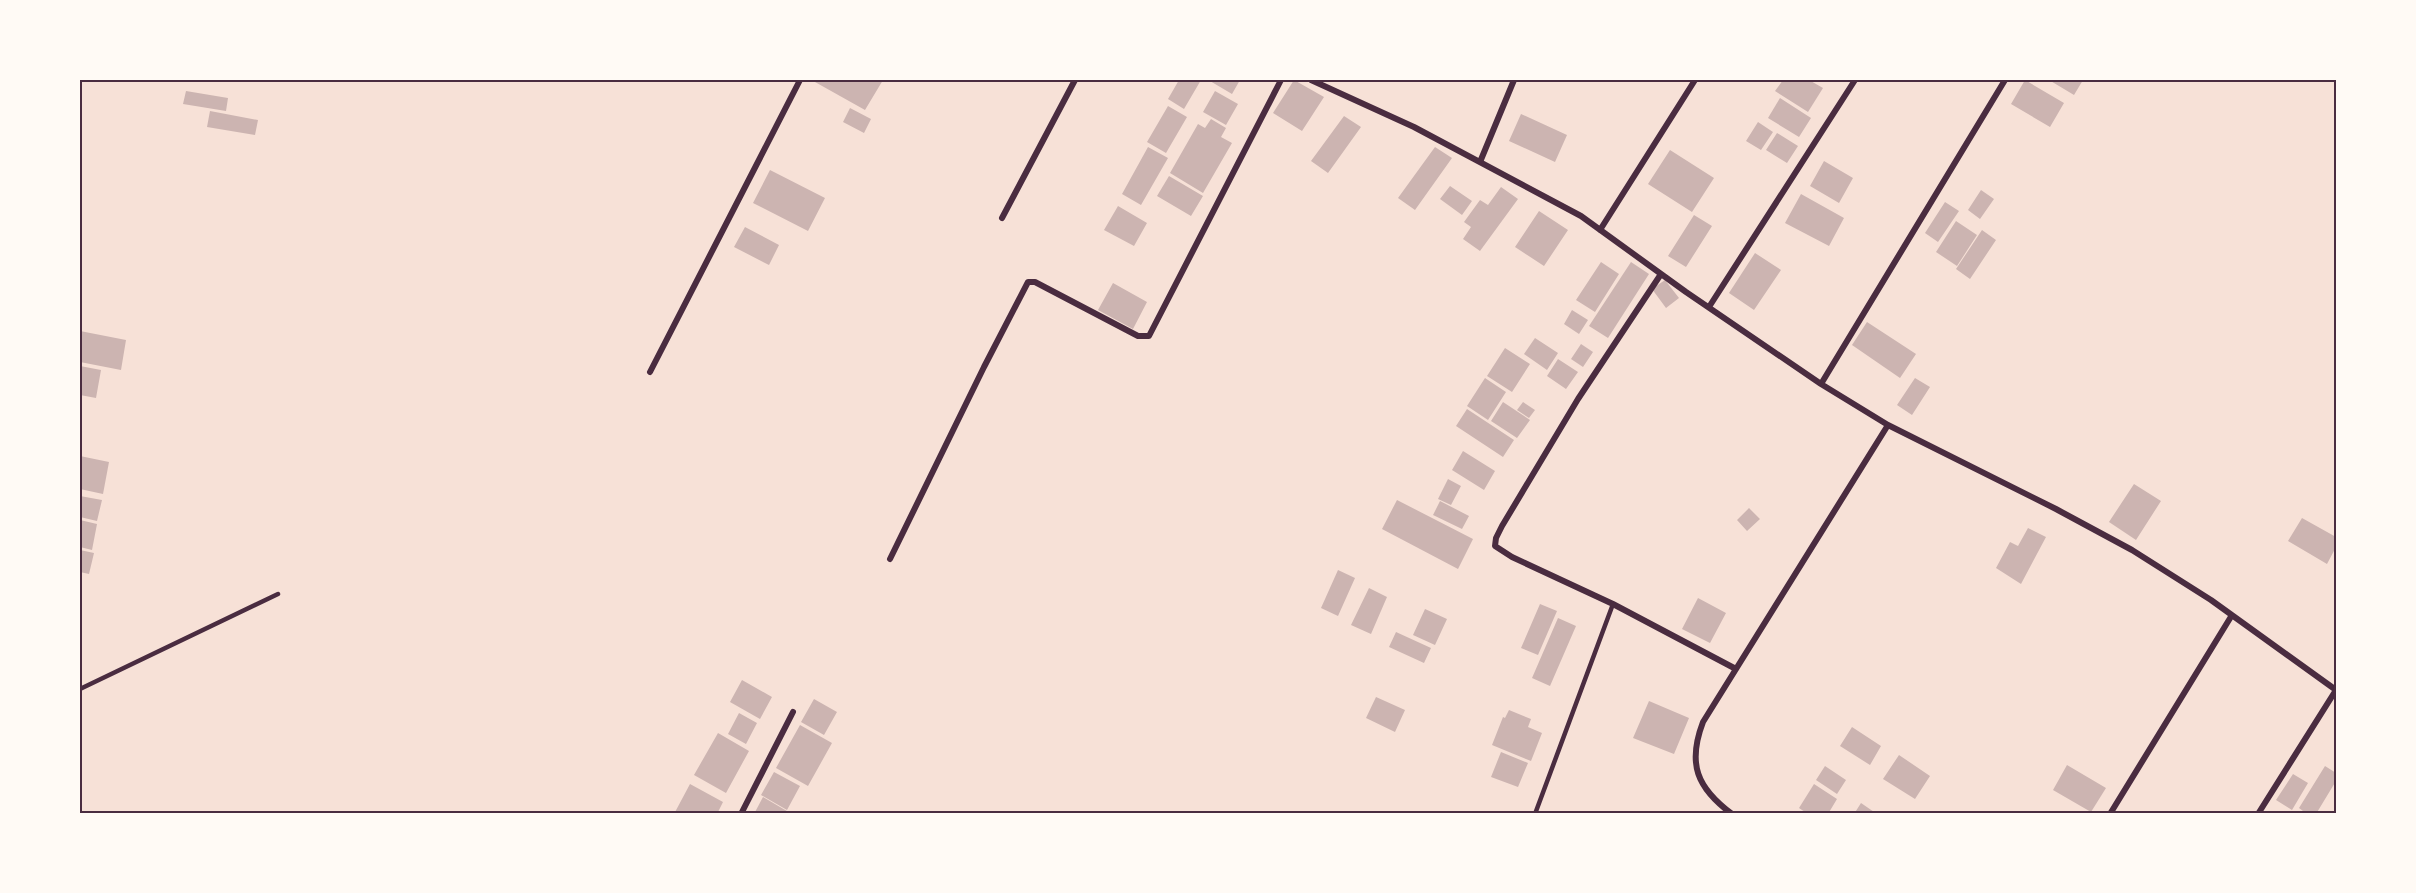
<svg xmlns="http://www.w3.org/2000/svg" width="2416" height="893" font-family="Cabin,sans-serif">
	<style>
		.building { fill: #ccb4b1 }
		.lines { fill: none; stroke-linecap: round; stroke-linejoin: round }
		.service { stroke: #4a2c40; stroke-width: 4.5 }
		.minor { stroke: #4a2c40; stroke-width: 6 }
		.neatline { fill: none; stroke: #4a2c40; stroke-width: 2 }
	</style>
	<rect width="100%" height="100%" fill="#f7e1d7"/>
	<path class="building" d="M 817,80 L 883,80 L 865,110 L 815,82 Z
		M 1179,80 L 1201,80 L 1184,109 L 1168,99 Z
		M 1211,80 L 1240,80 L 1232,94 L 1210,81 Z
		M 1294,80 L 1324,97 L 1302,131 L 1273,113 Z
		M 1783,80 L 1809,80 L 1823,88 L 1808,112 L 1775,91 Z
		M 2025,80 L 2064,103 L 2050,127 L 2011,104 Z
		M 2049,80 L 2083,80 L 2074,95 Z
		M 186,91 L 228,98 L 226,111 L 183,104 Z
		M 1215,91 L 1238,104 L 1226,125 L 1203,112 Z
		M 1780,98 L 1811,118 L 1799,137 L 1768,118 Z
		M 1168,106 L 1187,117 L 1166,153 L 1147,142 Z
		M 850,108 L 871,119 L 864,133 L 843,122 Z
		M 210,111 L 258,120 L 255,135 L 207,127 Z
		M 1521,114 L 1567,135 L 1555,162 L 1509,141 Z
		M 1344,116 L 1361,127 L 1328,173 L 1311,161 Z
		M 1211,119 L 1226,128 L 1221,137 L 1232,143 L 1203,193 L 1170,173 L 1198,124 L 1205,128 Z
		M 1758,122 L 1773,132 L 1761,150 L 1746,141 Z
		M 1777,133 L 1798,146 L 1787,163 L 1766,150 Z
		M 1148,147 L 1168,158 L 1141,205 L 1122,194 Z
		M 1435,147 L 1452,158 L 1415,210 L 1398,198 Z
		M 1670,150 L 1714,178 L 1692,212 L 1648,184 Z
		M 1824,161 L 1853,178 L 1839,203 L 1810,186 Z
		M 770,170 L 825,198 L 808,231 L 753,203 Z
		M 1169,176 L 1203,196 L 1191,216 L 1157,196 Z
		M 1450,186 L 1472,201 L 1462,215 L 1440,199 Z
		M 1501,187 L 1518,199 L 1480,251 L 1463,239 L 1471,227 L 1464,222 L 1480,200 L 1488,205 Z
		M 1981,190 L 1994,199 L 1980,219 L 1968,210 Z
		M 1801,194 L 1844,218 L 1829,246 L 1785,223 Z
		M 1945,202 L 1959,211 L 1938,242 L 1925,233 Z
		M 1118,206 L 1147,223 L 1134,246 L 1104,230 Z
		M 1539,211 L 1568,230 L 1544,266 L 1515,247 Z
		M 1694,215 L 1712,226 L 1686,267 L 1668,256 Z
		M 1956,221 L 1977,235 L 1957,266 L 1936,252 Z
		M 745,227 L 779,245 L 769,265 L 734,247 Z
		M 1982,230 L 1996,240 L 1970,279 L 1956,269 Z
		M 1755,253 L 1781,270 L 1754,310 L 1729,293 Z
		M 1601,262 L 1619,274 L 1595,312 L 1576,300 Z
		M 1631,262 L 1649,274 L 1608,338 L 1589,326 Z
		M 1665,280 L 1679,298 L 1666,308 L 1652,289 Z
		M 1113,283 L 1147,302 L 1133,329 L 1098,310 Z
		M 1572,310 L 1588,320 L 1579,334 L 1564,324 Z
		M 1867,322 L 1916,354 L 1900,378 L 1852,345 Z
		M 80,331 L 126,340 L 121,370 L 80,362 Z
		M 1535,338 L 1558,353 L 1547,370 L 1524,354 Z
		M 1581,344 L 1593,352 L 1583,367 L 1571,359 Z
		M 1505,348 L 1530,364 L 1512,392 L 1487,376 Z
		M 1558,359 L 1578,372 L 1566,389 L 1547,376 Z
		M 80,366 L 101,370 L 96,398 L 80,395 Z
		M 1485,378 L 1506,392 L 1488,420 L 1467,406 Z
		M 1915,378 L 1930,387 L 1912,415 L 1897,405 Z
		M 1503,402 L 1530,420 L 1517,438 L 1491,421 Z
		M 1523,402 L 1535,410 L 1529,418 L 1517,410 Z
		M 1467,409 L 1514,440 L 1503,457 L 1456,426 Z
		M 1463,451 L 1495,471 L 1484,490 L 1452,470 Z
		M 80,456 L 109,462 L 103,494 L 80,489 Z
		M 1448,479 L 1461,486 L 1451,505 L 1438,499 Z
		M 2134,484 L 2161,501 L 2136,540 L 2109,522 Z
		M 80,496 L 102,500 L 97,521 L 80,517 Z
		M 1397,500 L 1473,539 L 1458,569 L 1382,529 Z
		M 1440,501 L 1469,516 L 1462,529 L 1433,515 Z
		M 1749,508 L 1760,519 L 1747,531 L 1737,520 Z
		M 2302,518 L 2336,537 L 2336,547 L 2327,564 L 2288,541 Z
		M 80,520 L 97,524 L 92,550 L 80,547 Z
		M 2028,528 L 2046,537 L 2021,584 L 1996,568 L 2010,542 L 2018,546 Z
		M 80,550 L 94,553 L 89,574 L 80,572 Z
		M 1338,570 L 1355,578 L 1338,616 L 1321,608 Z
		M 1369,588 L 1387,597 L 1371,634 L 1351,625 Z
		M 1698,598 L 1726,613 L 1710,643 L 1682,629 Z
		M 1540,604 L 1557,611 L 1538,655 L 1521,648 Z
		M 1425,609 L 1447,619 L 1435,645 L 1413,635 Z
		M 1558,618 L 1576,626 L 1550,686 L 1532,678 Z
		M 1396,632 L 1431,648 L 1424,663 L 1389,647 Z
		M 742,680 L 772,697 L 760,719 L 730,702 Z
		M 1376,697 L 1405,710 L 1395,732 L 1366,718 Z
		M 814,699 L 837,712 L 824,735 L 801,722 Z
		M 1649,701 L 1689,718 L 1674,754 L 1633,738 Z
		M 1509,710 L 1531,719 L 1528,727 L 1542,733 L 1531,761 L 1492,745 L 1503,717 L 1505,718 Z
		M 739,713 L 757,723 L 746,744 L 728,734 Z
		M 800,725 L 832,743 L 808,786 L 776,768 Z
		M 1852,727 L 1881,746 L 1870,765 L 1840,746 Z
		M 718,733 L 749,751 L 726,793 L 694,775 Z
		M 1501,752 L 1528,763 L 1518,787 L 1491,777 Z
		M 1899,755 L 1930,776 L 1915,799 L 1883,779 Z
		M 2067,765 L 2106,788 L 2091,812 L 2053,790 Z
		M 1825,766 L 1846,780 L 1837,794 L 1816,780 Z
		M 2325,766 L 2336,773 L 2336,781 L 2316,814 L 2307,814 L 2299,808 Z
		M 774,772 L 800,786 L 787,810 L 761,795 Z
		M 2293,774 L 2308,783 L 2292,810 L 2276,800 Z
		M 690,784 L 723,802 L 717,814 L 674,814 Z
		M 1814,784 L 1837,799 L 1828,814 L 1808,814 L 1799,808 Z
		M 763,797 L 792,814 L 754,814 Z
		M 1861,803 L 1877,814 L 1854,814 Z"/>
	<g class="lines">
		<path class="service" d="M 80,689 L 278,594
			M 1535,814 L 1613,604"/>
		<path class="minor" d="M 1311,80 L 1414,127 L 1581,216 L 1686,292 L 1821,384 L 1888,425 L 2056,509 L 2132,550 L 2211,600 L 2336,690
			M 1480,162 L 1514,80
			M 1002,218 L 1075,80
			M 1600,230 L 1695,80
			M 1661,274 L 1578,399 L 1502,526 L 1496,538 L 1495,546 L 1512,557 L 1613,604 L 1736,669
			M 1709,307 L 1855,80
			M 650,372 L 800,80
			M 1821,384 L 2005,80
			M 890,559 L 984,367 L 1028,282 L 1035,282 L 1138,336 L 1149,336 L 1281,80
			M 741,814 L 793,712
			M 1732,814 C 1697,788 1687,764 1703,722 L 1888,425
			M 2110,814 L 2232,615
			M 2258,814 L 2336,690"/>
	</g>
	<rect width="2416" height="893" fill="none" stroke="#fffaf5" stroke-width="162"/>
	<rect x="81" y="81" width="2254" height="731" class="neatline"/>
</svg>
